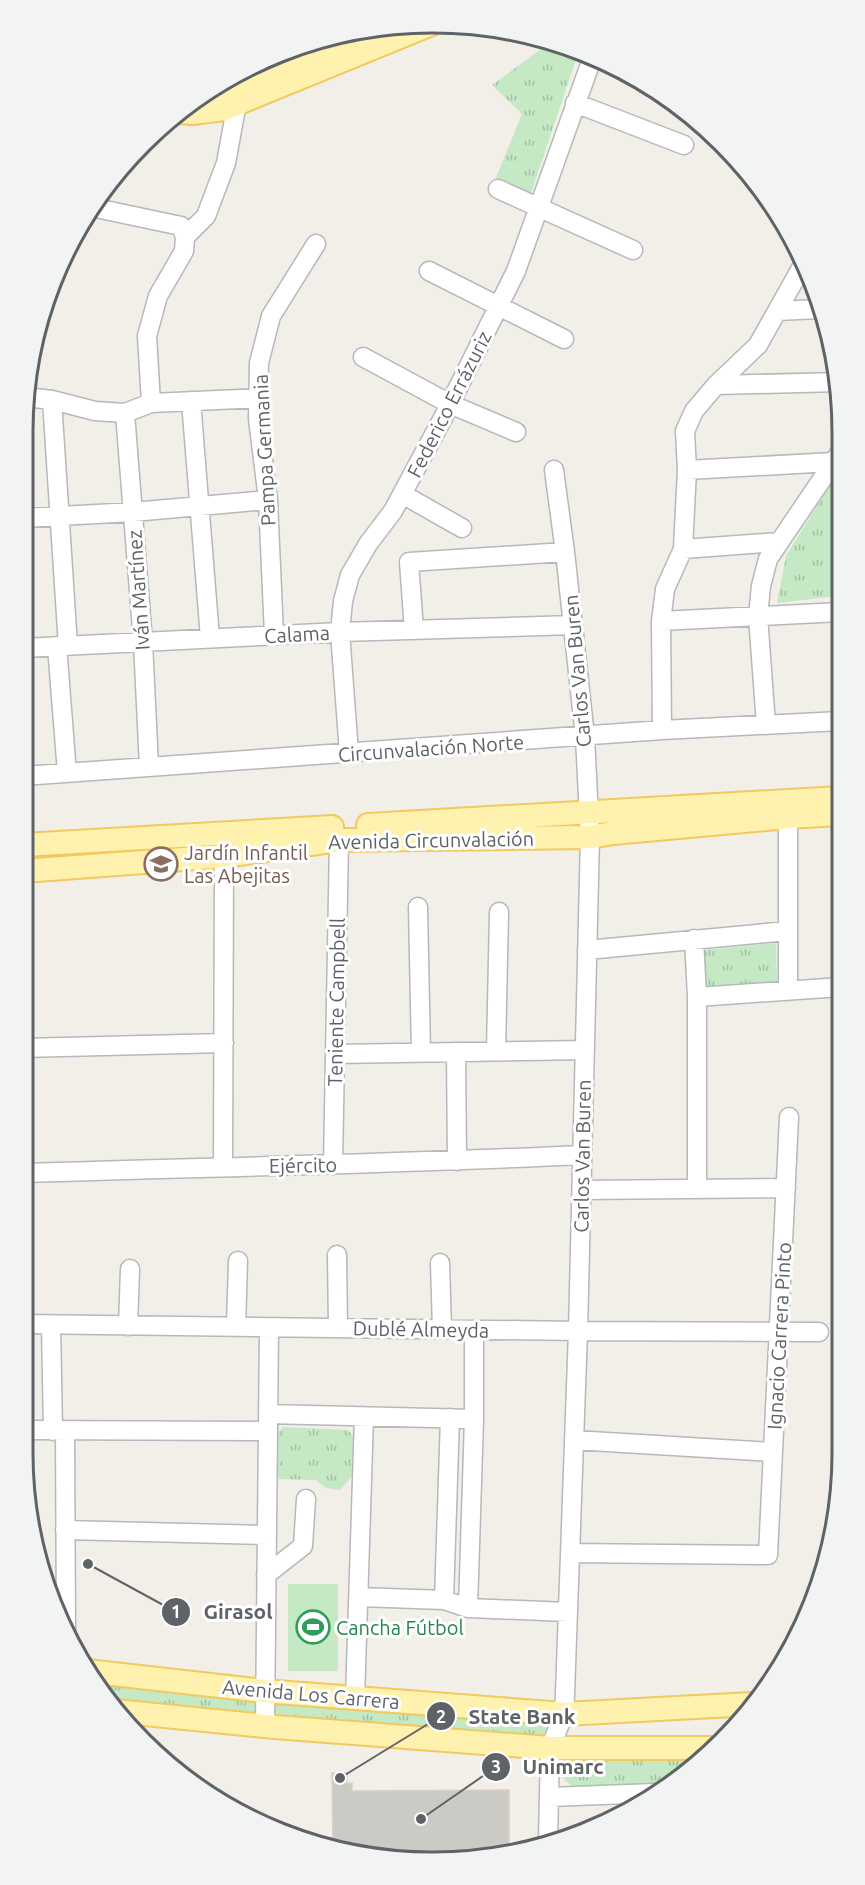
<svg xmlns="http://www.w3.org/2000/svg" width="865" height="1885" font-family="Ubuntu,sans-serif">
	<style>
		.grass { fill: url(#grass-tufts) }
		.pitch { fill: #c5e8c5 }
		.building { fill: #cccac5; stroke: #d6d1c6; stroke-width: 1.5 }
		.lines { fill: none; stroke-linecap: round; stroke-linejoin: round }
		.minor-casing { stroke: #b5b8bc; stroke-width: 21 }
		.major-casing { stroke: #f2c960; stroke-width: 26 }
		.minor { stroke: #fff; stroke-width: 18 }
		.major { stroke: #fff2af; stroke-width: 22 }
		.labels { text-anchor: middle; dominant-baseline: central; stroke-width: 6; stroke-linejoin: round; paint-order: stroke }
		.street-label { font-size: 20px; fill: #5f6368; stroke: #fff }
		.education-label { font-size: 20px; fill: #785e54; stroke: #fff; text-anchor: start }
		.leisure-label { font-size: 20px; fill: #27864d; stroke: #fff; text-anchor: start }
		.rim { fill: none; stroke: #5f6368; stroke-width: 3 }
		.leader { fill: none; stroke: #5f6368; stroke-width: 2 }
		.callout-dot { fill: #5f6368; stroke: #fff; stroke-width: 2 }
		.mark-label { font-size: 18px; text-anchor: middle; font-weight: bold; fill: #fff }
		.callout-label { font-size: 21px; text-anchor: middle; font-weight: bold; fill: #5f6368; stroke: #fff; stroke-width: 6; stroke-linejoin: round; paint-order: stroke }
	</style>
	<defs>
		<pattern id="grass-tufts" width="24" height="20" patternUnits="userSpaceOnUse" patternTransform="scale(1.5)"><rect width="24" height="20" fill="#c5e8c5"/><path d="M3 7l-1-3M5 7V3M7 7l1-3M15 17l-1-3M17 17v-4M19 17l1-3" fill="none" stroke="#a3c0a4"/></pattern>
	</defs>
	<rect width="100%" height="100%" fill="#f1efe8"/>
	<path class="grass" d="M 551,42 L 579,51 L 531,193 L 496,178 L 522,114 L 492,85 Z
		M 834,478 L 838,596 L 777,603 L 786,556 Z
		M 776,943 L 777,982 L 706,988 L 704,950 Z
		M 841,1083 L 842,1334 L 834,1334 L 838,1084 Z
		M 283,1427 L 348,1430 L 353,1436 L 352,1476 L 340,1490 L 326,1488 L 316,1480 L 276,1479 L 276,1434 Z
		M 90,1676 L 555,1716 L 547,1744 L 112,1706 Z
		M 706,1751 L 663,1787 L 577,1789 C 563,1782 560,1775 561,1760 L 568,1757 Z"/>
	<path class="pitch" d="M 288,1584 L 338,1584 L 338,1671 L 288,1671 Z"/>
	<path class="building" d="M 332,1773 L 347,1773 L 347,1784 L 352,1783 L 352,1791 L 509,1790 L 509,1855 L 432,1862 L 353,1855 L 333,1847 Z"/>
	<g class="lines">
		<defs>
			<path id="minor" d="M 575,103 L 684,145
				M 498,189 L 633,250
				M 91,207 L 181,226 L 185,237
				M 429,271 L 564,339
				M 777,311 L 820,309
				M 363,357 L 450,404 L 516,432
				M 716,385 L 839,382
				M 26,397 L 52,400 L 95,411 L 125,413 L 151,403 L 259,398
				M 52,400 L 68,646
				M 191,401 L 210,638
				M 151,403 L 147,336 L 158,296 L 184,251 L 185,237 L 206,216 L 226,163 L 237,103
				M 125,413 L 143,642 L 149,767
				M 687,470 L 833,462
				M 402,494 L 462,528
				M 23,518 L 133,512 L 268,500
				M 683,549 L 779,542
				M 661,621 L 840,612
				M 414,630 L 409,562 L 565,552
				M 274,635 L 268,500 L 258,419 L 259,363 L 271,316 L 316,244
				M 57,646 L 67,773
				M 23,648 L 340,632 L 573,625
				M 766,725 L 758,616 L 761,586 L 768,559 L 839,454
				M 662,730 L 661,621 L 665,589 L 683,549 L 687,470 L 685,431 L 694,411 L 716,385 L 758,345 L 804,263
				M 349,753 L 340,632 L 343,601 L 350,575 L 368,544 L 393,511 L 444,416 L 516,271 L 593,56
				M 23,776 L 662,730 L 840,721
				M 788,817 L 788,991
				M 418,907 L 421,1053
				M 694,939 L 697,997 L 697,1189
				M 587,950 L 787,931
				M 697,997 L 841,987
				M 23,1048 L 224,1043
				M 496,1051 L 499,912
				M 456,1052 L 457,1161
				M 335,1054 L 585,1050
				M 333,1165 L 339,840
				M 223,1166 L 224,856
				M 23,1173 C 209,1167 396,1164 582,1155
				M 582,1190 L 786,1188
				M 337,1255 L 338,1328
				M 440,1263 L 442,1329
				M 23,1324 L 578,1331 L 819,1332
				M 51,1325 L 53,1431
				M 128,1326 L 130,1269
				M 236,1327 L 238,1261
				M 268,1414 L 474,1419
				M 23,1430 L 268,1431
				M 65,1431 L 66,1632
				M 574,1440 L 773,1452
				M 65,1530 L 267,1535
				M 570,1553 L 768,1555 L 789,1117
				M 266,1575 L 303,1546 L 306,1499
				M 359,1597 L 444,1600 L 468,1608 L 568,1612
				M 444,1600 L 450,1418
				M 468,1608 L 474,1419 L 474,1330
				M 355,1699 L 364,1417
				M 265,1726 L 269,1328
				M 549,1797 L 655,1793
				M 548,1841 L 550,1748 L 564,1714 L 565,1694 L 578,1331 L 590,837 L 585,737 L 565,552 L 554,470"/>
			<path id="major" d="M 197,98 L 220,92 L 363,29
				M 180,112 L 192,113 L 224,109 L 434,23
				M 368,825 L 840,798
				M 23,845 L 332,827
				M 23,871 L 224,856 L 339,840 L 590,837 L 613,833 L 788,817 L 840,814
				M 87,1671 L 264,1691 L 564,1714 L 752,1704
				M 115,1711 L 275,1727 L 550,1748 L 711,1748"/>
		</defs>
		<use href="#minor" class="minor-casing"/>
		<use href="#major" class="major-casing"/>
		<use href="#minor" class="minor"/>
		<use href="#major" class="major"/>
	</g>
	<defs>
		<symbol id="school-ring" viewBox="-11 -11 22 22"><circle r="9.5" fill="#fff" stroke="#8d6e63" stroke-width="1.5"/><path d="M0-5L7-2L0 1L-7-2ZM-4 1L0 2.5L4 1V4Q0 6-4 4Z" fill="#8d6e63"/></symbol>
		<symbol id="stadium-ring" viewBox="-11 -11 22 22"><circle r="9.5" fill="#fff" stroke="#2e9e5b" stroke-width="1.5"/><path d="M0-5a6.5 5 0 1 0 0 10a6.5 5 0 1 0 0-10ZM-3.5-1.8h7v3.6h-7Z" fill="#2e9e5b"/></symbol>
	</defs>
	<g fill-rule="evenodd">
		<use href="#school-ring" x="142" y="845" width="38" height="38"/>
		<use href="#stadium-ring" x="294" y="1608" width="38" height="38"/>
	</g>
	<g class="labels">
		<g class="street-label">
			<text transform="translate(449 404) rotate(-63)">Federico Errázuriz</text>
			<text transform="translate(264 450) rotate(-93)">Pampa Germania</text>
			<text transform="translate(138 590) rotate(-94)">Iván Martínez</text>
			<text transform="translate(297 634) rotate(-3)">Calama</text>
			<text transform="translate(577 671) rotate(-95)">Carlos Van Buren</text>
			<text transform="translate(431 748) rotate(-4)">Circunvalación Norte</text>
			<text transform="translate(431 840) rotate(-1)">Avenida Circunvalación</text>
			<text transform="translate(336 1002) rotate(-89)">Teniente Campbell</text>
			<text transform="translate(582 1156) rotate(-89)">Carlos Van Buren</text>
			<text transform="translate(303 1165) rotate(-1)">Ejército</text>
			<text transform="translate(421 1329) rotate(1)">Dublé Almeyda</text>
			<text transform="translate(779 1336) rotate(-87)">Ignacio Carrera Pinto</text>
			<text transform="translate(311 1694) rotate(5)">Avenida Los Carrera</text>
		</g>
		<g class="education-label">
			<text x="184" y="852">Jardín Infantil<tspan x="184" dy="23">Las Abejitas</tspan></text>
		</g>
		<g class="leisure-label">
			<text x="336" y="1627">Cancha Fútbol</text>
		</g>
	</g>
	<path d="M0 0H865V1885H0ZM432 33H433A399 399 0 0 1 832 432V1453A399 399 0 0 1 433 1852H432A399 399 0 0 1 33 1453V432A399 399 0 0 1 432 33Z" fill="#f2f3f3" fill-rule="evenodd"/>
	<path class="rim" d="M432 33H433A399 399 0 0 1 832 432V1453A399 399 0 0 1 433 1852H432A399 399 0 0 1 33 1453V432A399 399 0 0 1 432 33Z"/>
	<path class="leader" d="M88 1564L176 1612M340 1778L441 1716M421 1819L496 1767"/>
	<g class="callout-dot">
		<circle cx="88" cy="1564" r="6"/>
		<circle cx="340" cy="1778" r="6"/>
		<circle cx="421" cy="1819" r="6"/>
		<circle cx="176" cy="1612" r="15"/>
		<circle cx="441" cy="1716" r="15"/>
		<circle cx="496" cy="1767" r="15"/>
	</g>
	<g class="mark-label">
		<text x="176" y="1618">1</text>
		<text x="441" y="1723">2</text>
		<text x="496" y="1773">3</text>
	</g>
	<g class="callout-label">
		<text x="238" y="1619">Girasol</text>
		<text x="522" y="1724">State Bank</text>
		<text x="563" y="1774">Unimarc</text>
	</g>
</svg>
